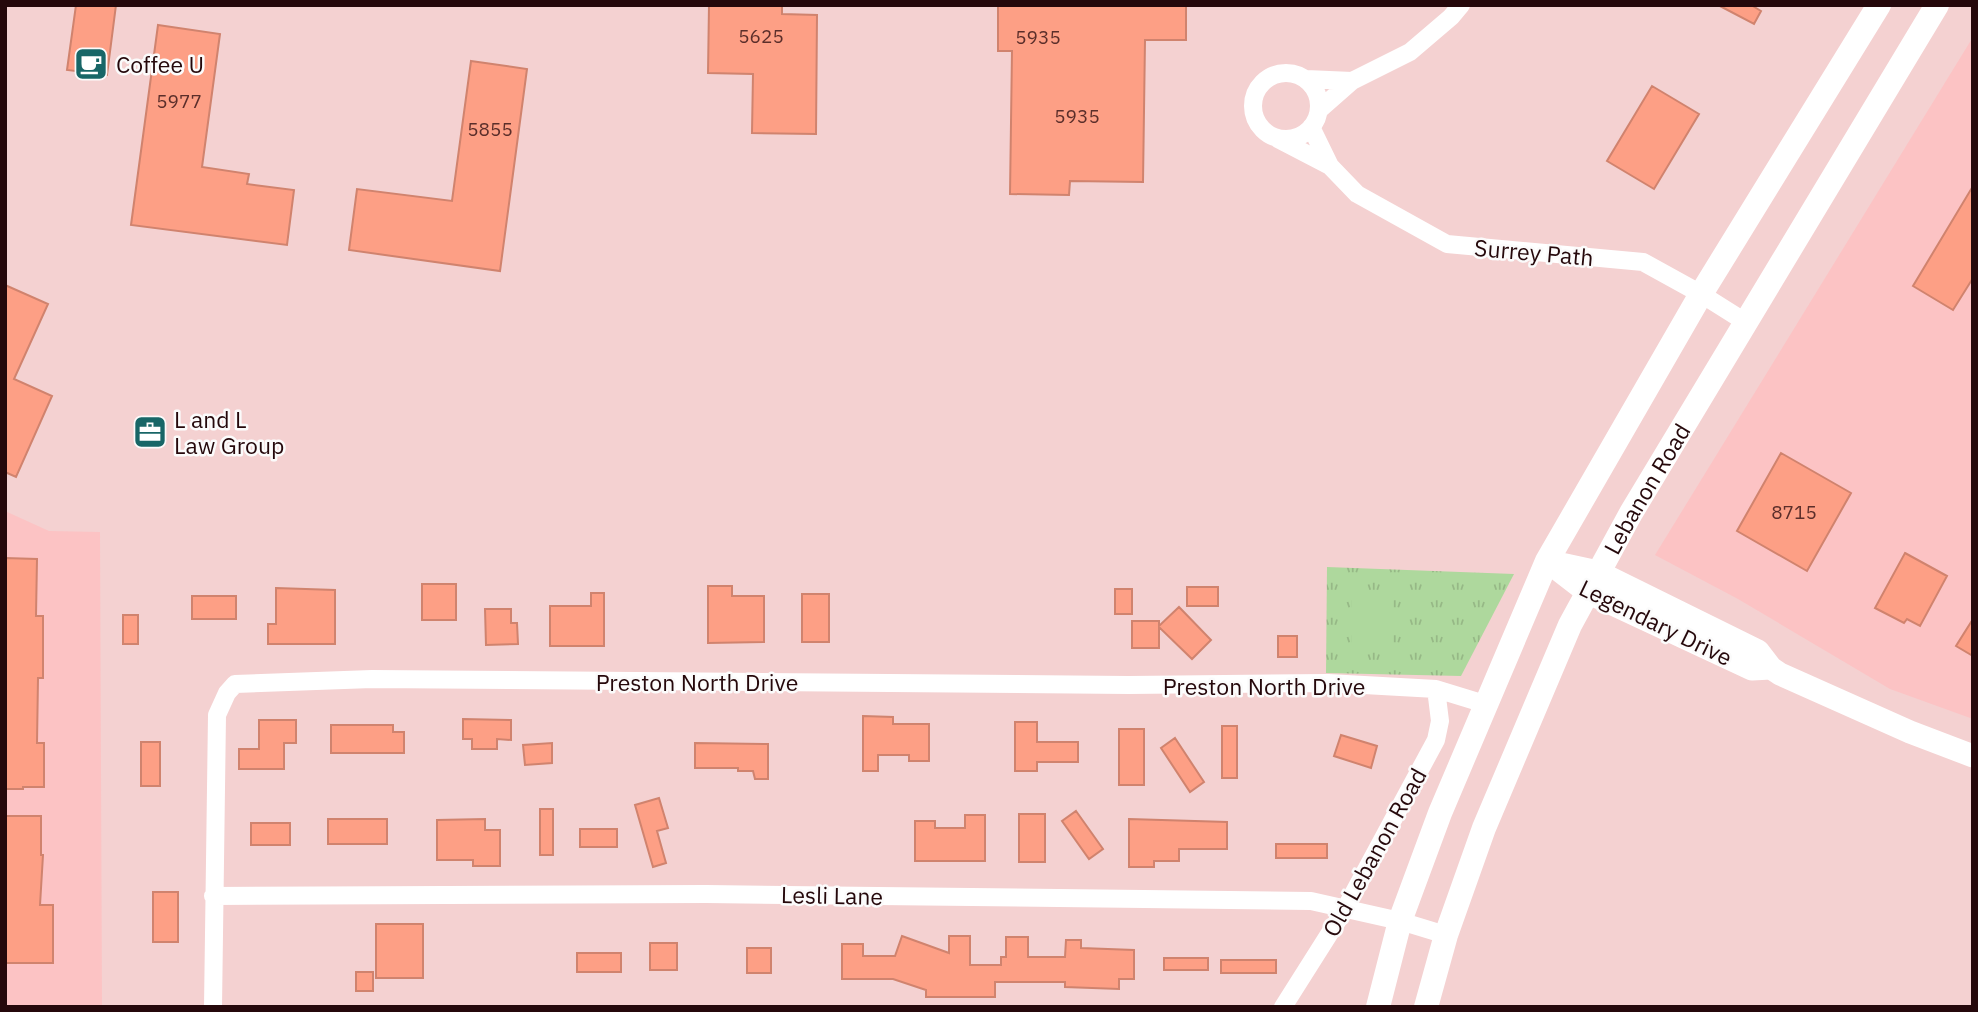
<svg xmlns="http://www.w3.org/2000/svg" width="1978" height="1012" font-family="'IBM Plex Sans',sans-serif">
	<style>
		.built { fill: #fcc3c4 }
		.park { fill: url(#park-tufts) }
		.garden { fill: #aed89d }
		.building { fill: #fd9f85; stroke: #d0836e; stroke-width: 2 }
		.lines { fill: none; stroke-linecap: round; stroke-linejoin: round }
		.minor { stroke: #fff; stroke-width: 18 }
		.tertiary { stroke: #fff; stroke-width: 23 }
		.secondary { stroke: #fff; stroke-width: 24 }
		.labels { text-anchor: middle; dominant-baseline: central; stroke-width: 5; stroke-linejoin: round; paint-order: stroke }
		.number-label { font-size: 19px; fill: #5b2e2a }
		.poi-label { font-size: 23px; fill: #25080b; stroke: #fbfbfb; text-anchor: start }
		.street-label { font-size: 23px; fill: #25080b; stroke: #fbfbfb }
	</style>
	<defs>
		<pattern id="park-tufts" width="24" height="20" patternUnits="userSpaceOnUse" patternTransform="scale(1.75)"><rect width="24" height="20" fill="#aed89d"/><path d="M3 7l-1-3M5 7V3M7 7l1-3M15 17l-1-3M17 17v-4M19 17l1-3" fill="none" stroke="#96b886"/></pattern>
	</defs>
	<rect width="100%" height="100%" fill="#f4d1d1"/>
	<path class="built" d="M 1973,37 L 1973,719 L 1890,689 L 1738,599 L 1655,555 Z
		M 5,511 L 49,531 L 100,532 L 102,1007 L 5,1007 Z"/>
	<path class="park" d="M 1327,567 L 1514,574 L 1461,676 L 1326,673 Z"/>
	<path class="garden" d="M 1352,600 L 1392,600 L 1392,646 L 1352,646 Z"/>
	<path class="building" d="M 76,5 L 116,5 L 107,75 L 67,70 Z
		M 709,5 L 782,5 L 782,14 L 817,15 L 816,134 L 752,133 L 753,74 L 708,73 Z
		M 998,5 L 1186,5 L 1186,40 L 1145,40 L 1143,182 L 1070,181 L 1069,195 L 1010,194 L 1012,51 L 998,51 Z
		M 1718,5 L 1751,5 L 1761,11 L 1754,24 Z
		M 158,25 L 220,34 L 202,167 L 249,174 L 247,184 L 294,190 L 287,245 L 131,225 Z
		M 471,61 L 527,69 L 500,271 L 349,250 L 357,189 L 452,201 Z
		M 1652,86 L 1699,114 L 1654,189 L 1607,161 Z
		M 1973,186 L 1973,278 L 1953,310 L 1913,286 Z
		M 5,285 L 48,304 L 14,379 L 52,396 L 16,477 L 5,472 Z
		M 1781,453 L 1851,493 L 1807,571 L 1737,531 Z
		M 1905,553 L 1947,576 L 1920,626 L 1907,619 L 1904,623 L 1875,608 Z
		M 5,558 L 37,559 L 36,616 L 43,616 L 43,678 L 38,678 L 37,743 L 44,743 L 44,787 L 23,787 L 23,789 L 6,789 L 5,787 Z
		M 422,584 L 456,584 L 456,620 L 422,620 Z
		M 708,586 L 732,586 L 732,596 L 764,596 L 764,642 L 708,643 Z
		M 1187,587 L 1218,587 L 1218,606 L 1187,606 Z
		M 276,588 L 335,590 L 335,644 L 268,644 L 268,624 L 276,624 Z
		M 1115,589 L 1132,589 L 1132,614 L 1115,614 Z
		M 591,593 L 604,593 L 604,646 L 550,646 L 550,606 L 591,606 Z
		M 802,594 L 829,594 L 829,642 L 802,642 Z
		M 192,596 L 236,596 L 236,619 L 192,619 Z
		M 1179,607 L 1211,640 L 1192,659 L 1159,627 L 1159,648 L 1132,648 L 1132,621 L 1159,621 L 1159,626 Z
		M 485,609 L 511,609 L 511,623 L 517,623 L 518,644 L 486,645 Z
		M 123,615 L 138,615 L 138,644 L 123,644 Z
		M 1973,619 L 1973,656 L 1956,646 Z
		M 1278,636 L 1297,636 L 1297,657 L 1278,657 Z
		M 863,716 L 893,717 L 893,724 L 929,724 L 929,761 L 909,761 L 909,755 L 878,755 L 878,771 L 863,771 Z
		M 463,719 L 511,720 L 511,740 L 497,739 L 497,749 L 472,749 L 472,739 L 463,739 Z
		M 259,720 L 296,720 L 296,743 L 284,743 L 284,769 L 239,769 L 239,749 L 259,749 Z
		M 1015,722 L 1037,722 L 1037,742 L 1078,742 L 1078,762 L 1037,762 L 1037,771 L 1015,771 Z
		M 331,725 L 393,725 L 393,732 L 404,732 L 404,753 L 331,753 Z
		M 1222,726 L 1237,726 L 1237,778 L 1222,778 Z
		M 1119,729 L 1144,729 L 1144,785 L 1119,785 Z
		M 1341,735 L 1377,746 L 1371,768 L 1334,756 Z
		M 1175,738 L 1204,782 L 1190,792 L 1161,748 Z
		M 141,742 L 160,742 L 160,786 L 141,786 Z
		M 552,743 L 552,763 L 525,765 L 523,745 Z
		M 695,743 L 768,744 L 768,779 L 755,779 L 753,771 L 738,771 L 738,768 L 695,768 Z
		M 659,798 L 668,828 L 657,831 L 666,863 L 653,867 L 635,805 Z
		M 540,809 L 553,809 L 553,855 L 540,855 Z
		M 1076,811 L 1103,849 L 1089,859 L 1062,821 Z
		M 1019,814 L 1045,814 L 1045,862 L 1019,862 Z
		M 965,815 L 985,815 L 985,861 L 915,861 L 915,821 L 935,821 L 935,828 L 965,828 Z
		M 5,816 L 41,816 L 41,855 L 43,855 L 40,905 L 53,905 L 53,963 L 5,963 Z
		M 328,819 L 387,819 L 387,844 L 328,844 Z
		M 485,819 L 485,830 L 500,830 L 500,866 L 473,866 L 473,860 L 437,860 L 437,820 Z
		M 1129,819 L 1227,822 L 1227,849 L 1179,849 L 1179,861 L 1154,861 L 1154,867 L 1129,867 Z
		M 251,823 L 290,823 L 290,845 L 251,845 Z
		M 580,829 L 617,829 L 617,847 L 580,847 Z
		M 1276,844 L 1327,844 L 1327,858 L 1276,858 Z
		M 153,892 L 178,892 L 178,942 L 153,942 Z
		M 376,924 L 423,924 L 423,978 L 376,978 Z
		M 902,936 L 949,953 L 949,936 L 970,936 L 970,965 L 1001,965 L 1001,957 L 1006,957 L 1006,937 L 1028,937 L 1028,957 L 1065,957 L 1066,940 L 1081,940 L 1081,948 L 1134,950 L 1134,979 L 1119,979 L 1119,989 L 1065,987 L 1065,982 L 995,982 L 995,997 L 926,997 L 926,990 L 893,979 L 842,979 L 842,944 L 863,944 L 863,956 L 895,956 Z
		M 650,943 L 677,943 L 677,970 L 650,970 Z
		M 747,948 L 771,948 L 771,973 L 747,973 Z
		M 577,953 L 621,953 L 621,972 L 577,972 Z
		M 1164,958 L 1208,958 L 1208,970 L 1164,970 Z
		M 1221,960 L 1276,960 L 1276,973 L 1221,973 Z
		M 356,972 L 373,972 L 373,991 L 356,991 Z"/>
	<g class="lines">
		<path class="minor" d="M1253 106a33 33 0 1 1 66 0a33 33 0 1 1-66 0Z
			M 1306,79 L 1352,81
			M 1319,110 L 1352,81 L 1410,52 L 1451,17 L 1461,5
			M 1311,127 L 1330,166
			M 1278,139 L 1330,166 L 1357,194 L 1447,244 L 1643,262 L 1701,294 L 1747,323
			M 213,896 L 706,894 L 1311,901 L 1400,921 L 1446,935
			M 213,1007 L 217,715 L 227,693 L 235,684 L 372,679 L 1129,685 L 1328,683 L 1436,689 L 1485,704
			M 1283,1007 L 1345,909 L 1436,740 L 1440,721 L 1436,689"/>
		<path class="tertiary" d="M 1547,561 L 1598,572 L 1758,651 L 1771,668 L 1780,674 L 1910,732 L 1973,756
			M 1552,565 L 1587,592 L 1752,669 L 1771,668"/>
		<g class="secondary">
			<path d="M 1378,1007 L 1400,921 L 1440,813 L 1547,561 L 1701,294 L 1879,5"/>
			<path id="s1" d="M 1426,1007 L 1446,935 L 1484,828 L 1570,625 L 1631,513 L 1937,5"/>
		</g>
	</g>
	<defs>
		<symbol id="cafe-square" viewBox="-11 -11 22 22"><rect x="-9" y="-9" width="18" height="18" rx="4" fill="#186667" stroke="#fbfbfb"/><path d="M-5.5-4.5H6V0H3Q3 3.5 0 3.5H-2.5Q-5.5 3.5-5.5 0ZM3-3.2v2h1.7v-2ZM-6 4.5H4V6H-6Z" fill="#fff"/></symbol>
		<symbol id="office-square" viewBox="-11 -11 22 22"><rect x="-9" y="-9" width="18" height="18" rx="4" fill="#186667" stroke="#fbfbfb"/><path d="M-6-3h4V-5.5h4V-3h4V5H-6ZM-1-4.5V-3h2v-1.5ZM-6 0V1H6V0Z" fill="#fff"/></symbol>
	</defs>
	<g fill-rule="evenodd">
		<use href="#cafe-square" x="72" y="45" width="38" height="38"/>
		<use href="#office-square" x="131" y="413" width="38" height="38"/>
	</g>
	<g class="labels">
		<g class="number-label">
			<text x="761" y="36">5625</text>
			<text x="1038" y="37">5935</text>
			<text x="179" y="101">5977</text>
			<text x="1077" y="116">5935</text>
			<text x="490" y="129">5855</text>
			<text x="1794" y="512">8715</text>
		</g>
		<g class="poi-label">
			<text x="116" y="64">Coffee U</text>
			<text x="174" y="419">L and L<tspan x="174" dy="26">Law Group</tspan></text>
		</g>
		<g class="street-label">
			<text transform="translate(1534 252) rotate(5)">Surrey Path</text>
			<text stroke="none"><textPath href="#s1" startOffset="565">Lebanon Road</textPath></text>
			<text transform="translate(1656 622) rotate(26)">Legendary Drive</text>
			<text x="697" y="682">Preston North Drive</text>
			<text x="1264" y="686">Preston North Drive</text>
			<text transform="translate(1374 852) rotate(-61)">Old Lebanon Road</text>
			<text transform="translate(832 895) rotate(1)">Lesli Lane</text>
		</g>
	</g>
	<rect width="1978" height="1012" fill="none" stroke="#25080b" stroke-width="14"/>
</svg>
